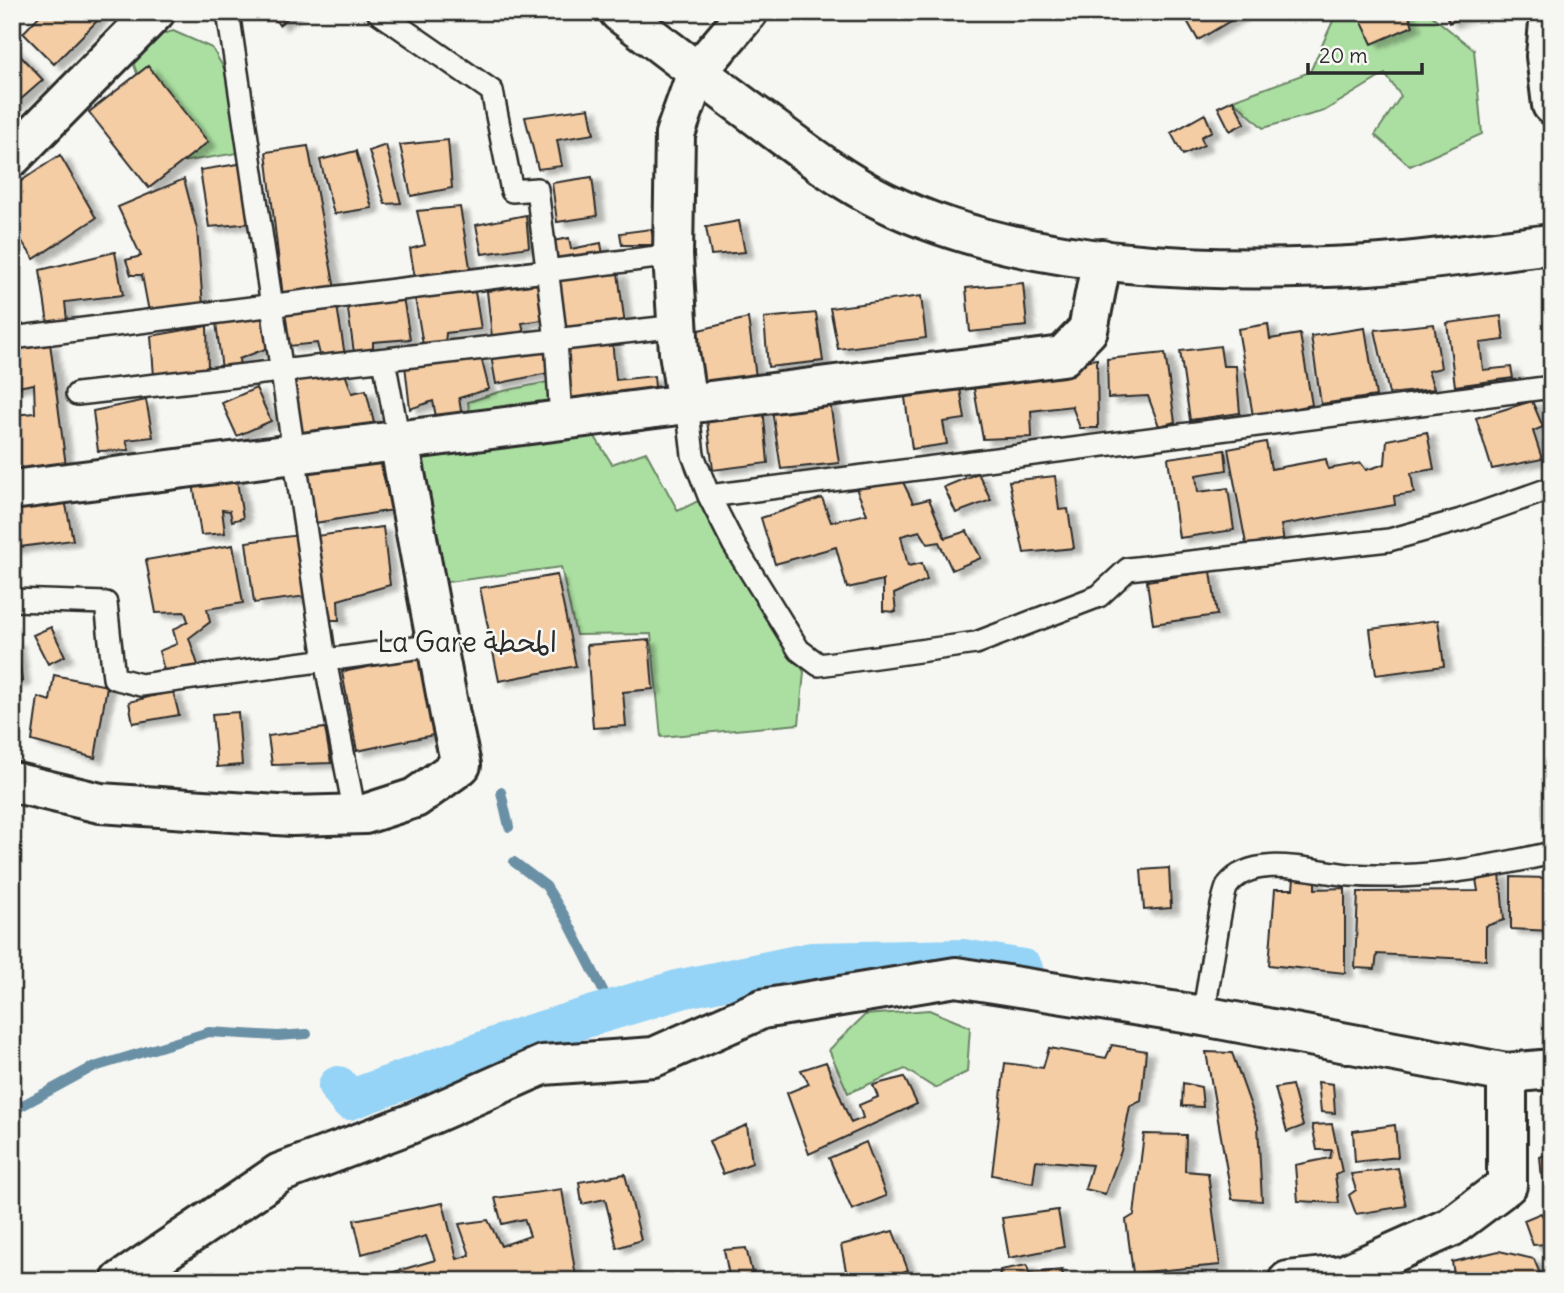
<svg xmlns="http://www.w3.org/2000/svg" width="1564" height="1293" font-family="Delius,'Playpen Sans Arabic',sans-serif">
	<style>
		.green { fill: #abdfa1; stroke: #6b8566; stroke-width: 2 }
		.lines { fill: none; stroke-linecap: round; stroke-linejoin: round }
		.stream { stroke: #6b90a5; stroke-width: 10 }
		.canal { stroke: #95d4f6; stroke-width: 40 }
		.building { fill: #f5cda4; stroke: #2b2b2b; stroke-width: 2; filter: url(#shadow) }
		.service-casing { stroke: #2b2b2b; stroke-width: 26 }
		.minor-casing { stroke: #2b2b2b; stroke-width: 44 }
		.secondary-casing { stroke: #2b2b2b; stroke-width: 44 }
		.service { stroke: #f6f6f2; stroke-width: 21 }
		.minor { stroke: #f6f6f2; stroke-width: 38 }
		.secondary { stroke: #f6f6f2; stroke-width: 38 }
		.labels { text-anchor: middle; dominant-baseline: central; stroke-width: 5; stroke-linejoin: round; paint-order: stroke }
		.quarter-label { font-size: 28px; fill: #2b2b2b; stroke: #f6f6f2 }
	</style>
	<defs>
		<filter id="shadow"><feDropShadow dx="8" dy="4.5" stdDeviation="2" flood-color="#0004"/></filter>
	</defs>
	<rect width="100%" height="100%" fill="#f6f6f2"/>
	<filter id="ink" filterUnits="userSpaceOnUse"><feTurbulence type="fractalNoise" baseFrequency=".0143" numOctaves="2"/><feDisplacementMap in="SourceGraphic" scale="14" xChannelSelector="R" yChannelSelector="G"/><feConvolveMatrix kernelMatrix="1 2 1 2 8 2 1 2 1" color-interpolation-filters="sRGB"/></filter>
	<g filter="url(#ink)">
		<path class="green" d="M 1337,12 L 1427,12 L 1474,50 L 1482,134 L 1410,166 L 1375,135 L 1401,96 L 1385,74 L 1324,111 L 1263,128 L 1233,100 L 1310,72 Z
			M 173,31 L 212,48 L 231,80 L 244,152 L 170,164 L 134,65 L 125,55 L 140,41 Z
			M 552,381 L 587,424 L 612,464 L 646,452 L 678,511 L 702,499 L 804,672 L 799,724 L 661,737 L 651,634 L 576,635 L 561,567 L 433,584 L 409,448 L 472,438 L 468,402 L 499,392 Z
			M 929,1010 L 970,1027 L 967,1072 L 935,1088 L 905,1069 L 848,1093 L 829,1050 L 865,1015 Z"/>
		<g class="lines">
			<path class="stream" d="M 501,792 L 509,827
				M 514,862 L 546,886 L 567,920 L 613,1010
				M 12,1111 L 91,1068 L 209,1032 L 278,1036 L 307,1034"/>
			<path class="canal" d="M 338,1086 L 349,1100 L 522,1037 L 681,989 L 811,962 L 963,959 L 1023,969"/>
		</g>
		<path class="building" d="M 43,12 L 92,12 L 99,19 L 54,64 L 23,33 Z
			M 270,12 L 295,12 L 279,25 Z
			M 1182,12 L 1245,12 L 1198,40 Z
			M 1372,12 L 1407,12 L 1413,26 L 1372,44 L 1360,18 Z
			M 1445,12 L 1476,12 L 1449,23 Z
			M 12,47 L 43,80 L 12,107 Z
			M 148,66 L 208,142 L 149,188 L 89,112 Z
			M 1233,100 L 1245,123 L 1230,131 L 1218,107 Z
			M 589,108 L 594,134 L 557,140 L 562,166 L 538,169 L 525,117 Z
			M 1205,114 L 1212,131 L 1201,137 L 1204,145 L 1183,155 L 1171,133 Z
			M 448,140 L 452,188 L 411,196 L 400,145 Z
			M 386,145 L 401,203 L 385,204 L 369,151 Z
			M 308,146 L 335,289 L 283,297 L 266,152 Z
			M 356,151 L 372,208 L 334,214 L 320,160 Z
			M 60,155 L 96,218 L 34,259 L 12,227 L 12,187 Z
			M 245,163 L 252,223 L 209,227 L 200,170 Z
			M 592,177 L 597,216 L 557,222 L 552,183 Z
			M 184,179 L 197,229 L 203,306 L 149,312 L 142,275 L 131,275 L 126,260 L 141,256 L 118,207 Z
			M 460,207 L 471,273 L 415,279 L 410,249 L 425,245 L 417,211 Z
			M 526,215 L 529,247 L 482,254 L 476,225 Z
			M 739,221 L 745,252 L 711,255 L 706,227 Z
			M 651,229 L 655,245 L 622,245 L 620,233 Z
			M 569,238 L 571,249 L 601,243 L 603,255 L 557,264 L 553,241 Z
			M 115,252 L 123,295 L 65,302 L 67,321 L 48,324 L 40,270 Z
			M 618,273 L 625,325 L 563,330 L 556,278 Z
			M 1023,283 L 1027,326 L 970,332 L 966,288 Z
			M 538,284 L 542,320 L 522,323 L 525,336 L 492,337 L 487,291 Z
			M 475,292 L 481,329 L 446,333 L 445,344 L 423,345 L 415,298 Z
			M 921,296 L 926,338 L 838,349 L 830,308 Z
			M 403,297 L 410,339 L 373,342 L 373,352 L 354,353 L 347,303 Z
			M 337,306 L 345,356 L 321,359 L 317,343 L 289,346 L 282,312 Z
			M 816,313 L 823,361 L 768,367 L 764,318 Z
			M 267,315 L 273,346 L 239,359 L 240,369 L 222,370 L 216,322 Z
			M 1501,316 L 1504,340 L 1480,343 L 1483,370 L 1511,367 L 1513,378 L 1455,386 L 1447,323 Z
			M 748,318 L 756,377 L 701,386 L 695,331 Z
			M 1268,324 L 1270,339 L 1300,334 L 1312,405 L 1253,416 L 1238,329 Z
			M 1434,324 L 1441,368 L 1428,371 L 1434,389 L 1389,394 L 1375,330 Z
			M 207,326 L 208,370 L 154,376 L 151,336 Z
			M 1365,328 L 1376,396 L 1321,404 L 1311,336 Z
			M 612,340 L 616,380 L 654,376 L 656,398 L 570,408 L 563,346 Z
			M 50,343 L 66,466 L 12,478 L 12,415 L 35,413 L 34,384 L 12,388 L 12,348 Z
			M 1220,346 L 1223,366 L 1236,366 L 1240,413 L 1190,420 L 1180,351 Z
			M 549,349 L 548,373 L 496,384 L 491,356 Z
			M 1165,353 L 1175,422 L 1159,426 L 1148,396 L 1108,398 L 1107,359 Z
			M 481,357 L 489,389 L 459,398 L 462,417 L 437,422 L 433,401 L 410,409 L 405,365 Z
			M 1097,359 L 1098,428 L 1080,428 L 1072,406 L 1031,411 L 1032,437 L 983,439 L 972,378 Z
			M 344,371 L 352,393 L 366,390 L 374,423 L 303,440 L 293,379 Z
			M 959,382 L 965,419 L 943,422 L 947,444 L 912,449 L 904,390 Z
			M 256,388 L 271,421 L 237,436 L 222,403 Z
			M 146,400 L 153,437 L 126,440 L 129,450 L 98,451 L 93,411 Z
			M 1532,401 L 1543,427 L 1533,431 L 1542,459 L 1492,469 L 1476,418 Z
			M 830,402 L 839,463 L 781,469 L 772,410 Z
			M 763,406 L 768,463 L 713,470 L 706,412 Z
			M 1427,432 L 1434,469 L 1411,473 L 1414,493 L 1394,496 L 1395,505 L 1281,525 L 1284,542 L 1247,549 L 1228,449 L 1266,442 L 1271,469 L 1326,459 L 1328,469 L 1361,463 L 1366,470 L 1385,464 L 1387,440 Z
			M 1225,450 L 1227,470 L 1196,475 L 1198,492 L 1228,488 L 1234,530 L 1179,538 L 1168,458 Z
			M 377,453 L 393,510 L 315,523 L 306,464 Z
			M 978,473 L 991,500 L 956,513 L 944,487 Z
			M 236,475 L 243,518 L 232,521 L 230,511 L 222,510 L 225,533 L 201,535 L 193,483 Z
			M 1055,476 L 1059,510 L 1068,509 L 1074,548 L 1024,553 L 1009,481 Z
			M 903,482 L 913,503 L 929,499 L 945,538 L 967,531 L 981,558 L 952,570 L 939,542 L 928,544 L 920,531 L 901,536 L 908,566 L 922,563 L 927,580 L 894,594 L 896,612 L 883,611 L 883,580 L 847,588 L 836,547 L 775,564 L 761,518 L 822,498 L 831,522 L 867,514 L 855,486 Z
			M 65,500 L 73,540 L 12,548 L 12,507 Z
			M 383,527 L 390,585 L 338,600 L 339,620 L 330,620 L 316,536 Z
			M 299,535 L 307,596 L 254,603 L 246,542 Z
			M 233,545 L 243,603 L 207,609 L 210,622 L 189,638 L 199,668 L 165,674 L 159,651 L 177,644 L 173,630 L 188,621 L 185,612 L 156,613 L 146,560 Z
			M 1211,571 L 1217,615 L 1153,624 L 1147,581 Z
			M 557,575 L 576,666 L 499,681 L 480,588 Z
			M 1438,620 L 1444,666 L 1376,675 L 1370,629 Z
			M 51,627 L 65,656 L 48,664 L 33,635 Z
			M 649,640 L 653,689 L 623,692 L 626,726 L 593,728 L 587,645 Z
			M 12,642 L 16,642 L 22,681 L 12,682 Z
			M 420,657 L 438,734 L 357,751 L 342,672 Z
			M 54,675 L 107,686 L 95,758 L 32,741 L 38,697 L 50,701 Z
			M 173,691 L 179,715 L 133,723 L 129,702 Z
			M 238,712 L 242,765 L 217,767 L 212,714 Z
			M 325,728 L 331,763 L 272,765 L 268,736 Z
			M 1552,863 L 1552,950 L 1551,931 L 1511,929 L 1511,877 L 1546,878 Z
			M 1169,868 L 1171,908 L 1144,910 L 1141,870 Z
			M 1500,873 L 1504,920 L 1486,926 L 1486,960 L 1377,954 L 1375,969 L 1355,968 L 1358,892 L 1478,891 L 1476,879 Z
			M 1294,878 L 1315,878 L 1315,889 L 1345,888 L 1345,973 L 1269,965 L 1275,889 L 1293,889 Z
			M 1112,1045 L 1146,1051 L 1141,1101 L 1130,1106 L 1121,1151 L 1105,1194 L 1085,1189 L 1092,1165 L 1036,1160 L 1033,1183 L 992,1175 L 1005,1063 L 1043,1068 L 1049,1048 L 1106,1058 Z
			M 1206,1052 L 1232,1053 L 1258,1126 L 1262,1201 L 1232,1199 Z
			M 826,1062 L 851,1123 L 863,1118 L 859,1105 L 878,1097 L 873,1085 L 904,1077 L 917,1104 L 809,1154 L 787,1093 L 809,1084 L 801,1070 Z
			M 1318,1082 L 1333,1084 L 1335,1113 L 1321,1112 Z
			M 1183,1083 L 1201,1087 L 1203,1107 L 1182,1106 Z
			M 1292,1085 L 1303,1126 L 1287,1132 L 1275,1088 Z
			M 1332,1124 L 1342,1172 L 1335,1175 L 1339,1203 L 1298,1201 L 1295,1165 L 1330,1158 L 1332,1150 L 1317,1150 L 1312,1125 Z
			M 747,1125 L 752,1163 L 723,1174 L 709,1141 Z
			M 1395,1125 L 1398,1157 L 1355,1162 L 1353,1131 Z
			M 1144,1134 L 1186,1135 L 1185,1171 L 1208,1173 L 1220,1265 L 1133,1273 L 1126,1220 L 1134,1215 Z
			M 866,1142 L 886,1196 L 852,1210 L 829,1158 Z
			M 1552,1153 L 1552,1178 L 1542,1179 L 1540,1157 Z
			M 1398,1168 L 1406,1206 L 1356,1214 L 1349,1195 L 1356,1190 L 1351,1174 Z
			M 625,1174 L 641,1240 L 617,1248 L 605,1199 L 582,1204 L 579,1182 Z
			M 562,1189 L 576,1277 L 564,1281 L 363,1281 L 435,1260 L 426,1236 L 362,1254 L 354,1220 L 443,1203 L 457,1259 L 470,1255 L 459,1224 L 488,1220 L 501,1246 L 530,1236 L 524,1219 L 502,1224 L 495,1198 Z
			M 1058,1210 L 1064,1247 L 1009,1258 L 1002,1218 Z
			M 1541,1213 L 1547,1223 L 1552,1221 L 1552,1259 L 1546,1244 L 1533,1245 L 1524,1220 Z
			M 893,1231 L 908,1270 L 881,1281 L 848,1281 L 841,1245 Z
			M 746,1248 L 754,1281 L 730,1281 L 724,1250 Z
			M 1499,1251 L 1534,1259 L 1543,1281 L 1455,1281 L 1452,1262 Z
			M 1027,1265 L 1029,1273 L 1062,1270 L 1064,1281 L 999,1281 L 1000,1270 Z
			M 1397,1273 L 1399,1281 L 1359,1281 Z"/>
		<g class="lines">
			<defs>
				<path id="service" d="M 228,12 L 325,660 L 355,814
					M 378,12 L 492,91 L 512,191 L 537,189 L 556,340 L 561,420
					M 12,338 L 673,255
					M 384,360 L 399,441
					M 77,394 L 678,326
					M 687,404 L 693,455 L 709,496 L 734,545 L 799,650 L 819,665 L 976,643 L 1099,596 L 1128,569 L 1389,540 L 1461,520 L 1552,488
					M 709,496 L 1552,387
					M 12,600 L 106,603 L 114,678 L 141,685 L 437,645
					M 1203,1016 C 1207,997 1221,894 1228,885 C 1253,852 1316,872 1350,875 C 1420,880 1485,868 1552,853"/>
				<path id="minor" d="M 1550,12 L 1546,56 L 1552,105
					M 12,157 L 155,12
					M 687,404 L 679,352 L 673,255 L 675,134 L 697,72 L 748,12
					M 12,490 L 1063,356 L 1088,330 L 1102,259
					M 12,782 L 100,803 L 292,816 L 365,814 L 415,798 L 461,765 L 450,715 L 399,441
					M 121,1281 L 280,1173 L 410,1124 L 543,1065 L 654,1057 L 762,1009 L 956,977 L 1203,1016 L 1507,1073 L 1552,1069
					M 1288,1281 L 1343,1275 L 1451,1227 L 1507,1185 L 1507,1073"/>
				<path id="secondary" d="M 619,12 C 669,51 720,89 771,127 C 807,154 844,182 885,202 C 1024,270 1217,274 1368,265 C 1429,261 1491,251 1552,244"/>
			</defs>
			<use href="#service" class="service-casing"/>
			<use href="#minor" class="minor-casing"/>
			<use href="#secondary" class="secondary-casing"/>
			<use href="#service" class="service"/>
			<use href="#minor" class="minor"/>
			<use href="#secondary" class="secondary"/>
		</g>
	</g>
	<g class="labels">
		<g class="quarter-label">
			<text x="467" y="642">La Gare المحطة</text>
		</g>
	</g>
	<rect width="1564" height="1293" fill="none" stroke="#f6f6f2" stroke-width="42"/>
	<rect x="21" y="21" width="1522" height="1251" fill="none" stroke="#2b2b2b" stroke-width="2.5" filter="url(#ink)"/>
	<path d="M1308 63v10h114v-10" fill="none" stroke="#2b2b2b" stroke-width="3.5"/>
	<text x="1319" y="63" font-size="21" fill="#2b2b2b" stroke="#f6f6f2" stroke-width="5" paint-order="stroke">20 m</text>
</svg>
